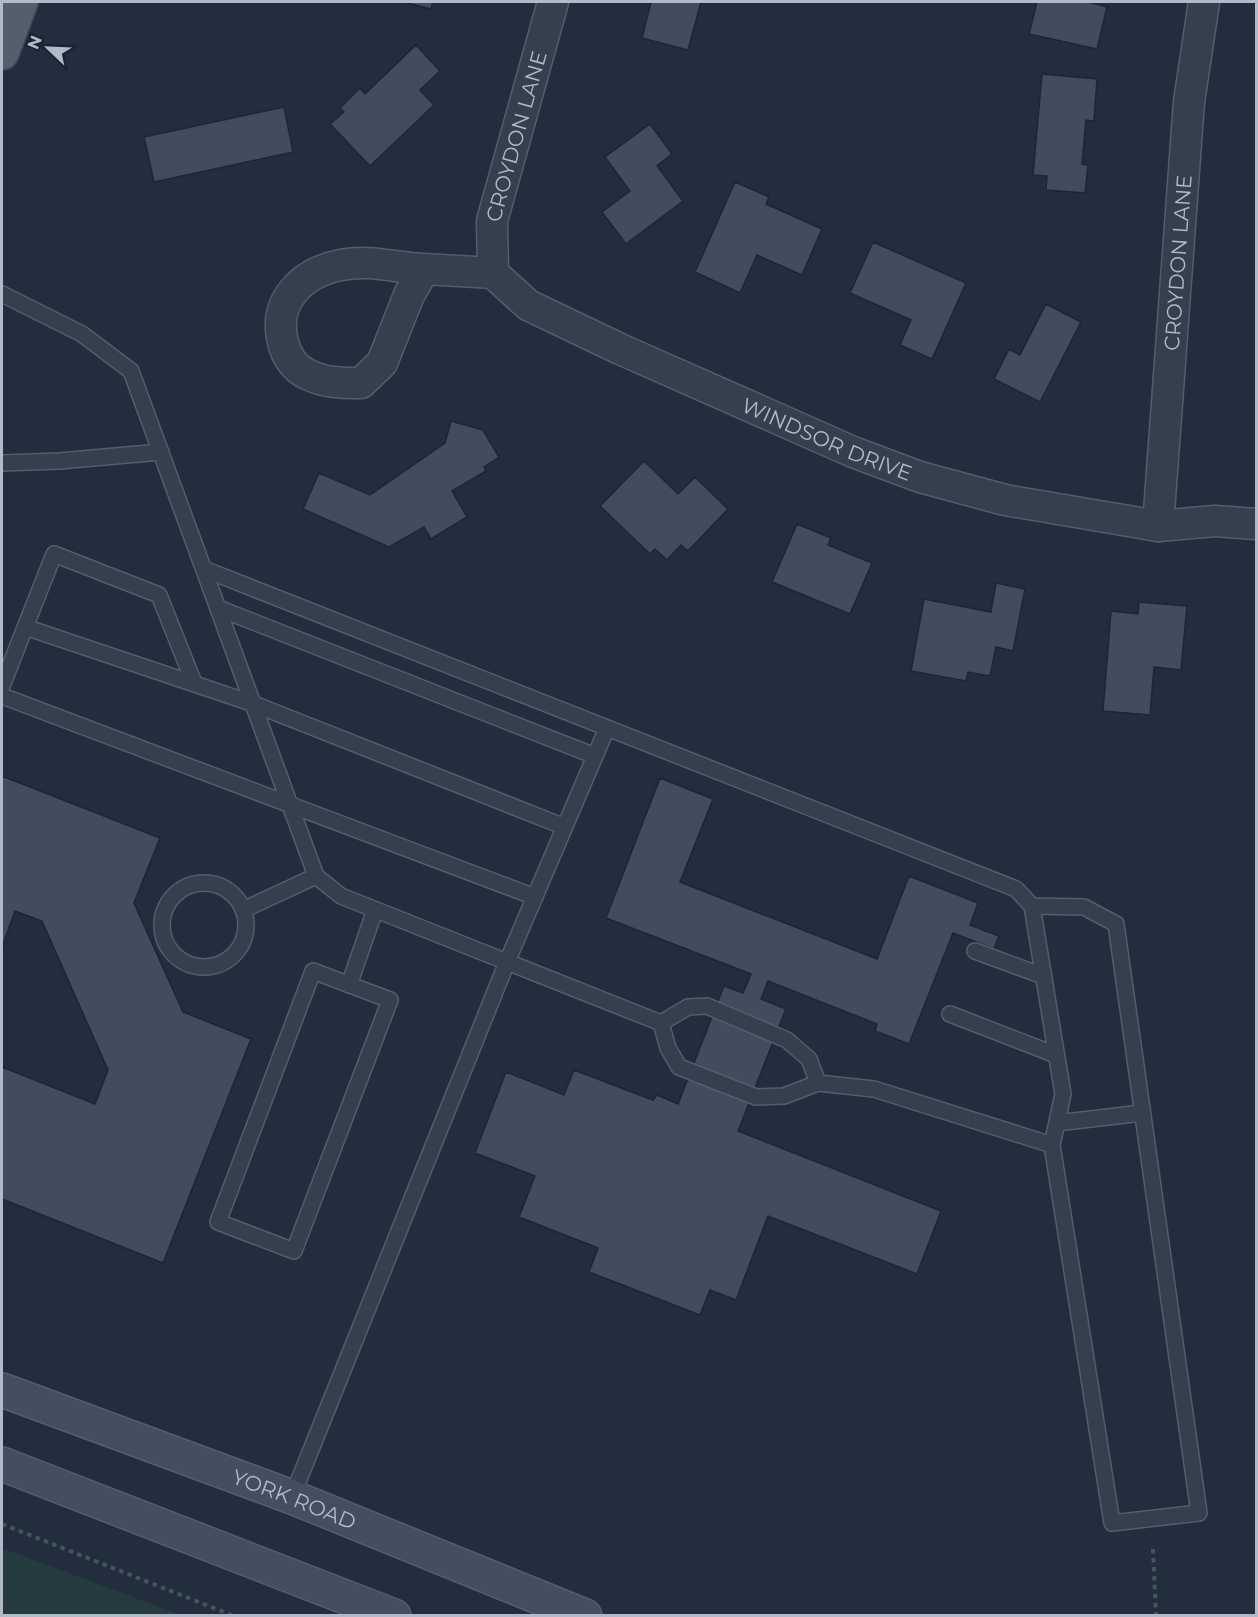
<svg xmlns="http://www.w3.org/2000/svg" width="1258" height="1617" font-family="Montserrat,sans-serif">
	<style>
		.green { fill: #243a3e }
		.building { fill: #414c5f; stroke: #1e2634; stroke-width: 1.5 }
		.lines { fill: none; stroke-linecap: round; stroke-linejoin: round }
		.lane-casing { stroke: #545d6b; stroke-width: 18 }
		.street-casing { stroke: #545d6b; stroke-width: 33 }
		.secondary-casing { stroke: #545d6b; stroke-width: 36 }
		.primary-casing { stroke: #3f4856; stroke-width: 36 }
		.path { stroke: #42575b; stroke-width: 4; stroke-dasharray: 4.5 4.5; stroke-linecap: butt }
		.lane { stroke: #363f4d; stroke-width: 15 }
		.street { stroke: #363f4d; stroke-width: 30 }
		.secondary { stroke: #444e60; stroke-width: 33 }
		.primary { stroke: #545e6d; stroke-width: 33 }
		.labels { text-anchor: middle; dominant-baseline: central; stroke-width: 4.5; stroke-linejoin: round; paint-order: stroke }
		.street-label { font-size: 21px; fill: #b2bac9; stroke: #1c2432 }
	</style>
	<rect width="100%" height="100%" fill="#222d3d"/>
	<path class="green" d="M 2,1548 L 181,1615 L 2,1615 Z"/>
	<path class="building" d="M 404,2 L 433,2 L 431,9 Z
		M 651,2 L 701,2 L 688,50 L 642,38 Z
		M 1037,2 L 1088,2 L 1107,7 L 1097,49 L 1029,34 Z
		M 416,45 L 440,71 L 420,90 L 434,105 L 370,166 L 330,124 L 344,112 L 340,108 L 360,88 L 365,94 Z
		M 1042,74 L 1097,79 L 1094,121 L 1086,120 L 1082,164 L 1088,165 L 1085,193 L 1046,190 L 1047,176 L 1033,175 Z
		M 284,107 L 293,152 L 154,182 L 144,137 Z
		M 650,124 L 672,154 L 657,166 L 683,201 L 626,244 L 602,212 L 630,191 L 605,157 Z
		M 735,182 L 769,197 L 766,204 L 822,229 L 802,275 L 757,255 L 740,293 L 695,272 Z
		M 873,242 L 966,283 L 932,359 L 900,345 L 911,320 L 850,293 Z
		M 1046,304 L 1081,322 L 1040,402 L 994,379 L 1009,349 L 1020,355 Z
		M 451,421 L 483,430 L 499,457 L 484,467 L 486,471 L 452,491 L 467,517 L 431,539 L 424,527 L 389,547 L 303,509 L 319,473 L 370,495 L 445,443 Z
		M 644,461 L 678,494 L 695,477 L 728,509 L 688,551 L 681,545 L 667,560 L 655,549 L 650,554 L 600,506 Z
		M 797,524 L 831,538 L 828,545 L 872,563 L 850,614 L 772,582 Z
		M 996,583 L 1025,589 L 1013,651 L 996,647 L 990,676 L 968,672 L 966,681 L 911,671 L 924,599 L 991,612 Z
		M 1139,602 L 1187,606 L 1181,670 L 1154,667 L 1150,715 L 1103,711 L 1111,611 L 1138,614 Z
		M 2,776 L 160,838 L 134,903 L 183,1012 L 251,1039 L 163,1263 L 2,1199 L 2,1067 L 95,1104 L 108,1070 L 42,921 L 15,911 L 2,947 Z
		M 660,778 L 713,799 L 680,882 L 877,959 L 909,876 L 978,903 L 970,925 L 999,936 L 994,949 L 953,933 L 909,1044 L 875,1031 L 877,1024 L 768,981 L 761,999 L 786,1009 L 738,1131 L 941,1211 L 917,1274 L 768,1216 L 736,1300 L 710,1290 L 700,1315 L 589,1272 L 598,1248 L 519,1217 L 535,1176 L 475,1153 L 506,1072 L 564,1095 L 574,1070 L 653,1100 L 657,1095 L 678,1104 L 724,986 L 743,993 L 751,974 L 606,918 Z"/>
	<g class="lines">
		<defs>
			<path id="lane" d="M 2,294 L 82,334 L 131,371 L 316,876 L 341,896 L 661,1023
				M 2,463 L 59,461 L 161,452
				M 204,569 L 1016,889 L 1032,906
				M 218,608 L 595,756
				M 25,627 L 254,704 L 565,827
				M 2,686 L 54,554 L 159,595 L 194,683
				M 2,696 L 535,897
				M162 925a42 42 0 1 1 84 0a42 42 0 1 1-84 0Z
				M 1032,906 L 1084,907 L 1116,924 L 1199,1513 L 1112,1523 L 1052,1145 L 1063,1094 Z
				M 243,910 L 316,876
				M 975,951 L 1043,976
				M 313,971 L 390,1000 L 294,1251 L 218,1222 Z
				M 349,985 L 375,910
				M 950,1014 L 1056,1055
				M 661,1023 L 668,1048 L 679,1067 L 756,1097 L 784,1096 L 818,1083 L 874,1089 L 1052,1145
				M 661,1023 L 688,1007 L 707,1006 L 787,1040 L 809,1059 L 818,1083
				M 1057,1123 L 1142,1113
				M 292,1497 L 507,962 L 607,728"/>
			<g id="street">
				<path id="s1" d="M 424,269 L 409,295 L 382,363 L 361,383 C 342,383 324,383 307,374 C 294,368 286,355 283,342 C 272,301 303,272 341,265 C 369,259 397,268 424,269 L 493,273 L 528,305 L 620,349 L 853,452 L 920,477 L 1005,500 L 1158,526 L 1215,521 L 1256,524"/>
				<path id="s2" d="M 493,273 L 492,221 L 553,2"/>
				<path id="s3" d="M 1158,526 L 1189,102 L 1204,2"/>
			</g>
			<g id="secondary">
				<path id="s4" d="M 2,1390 L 292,1497 L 585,1616"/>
				<path d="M 2,1464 L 394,1616"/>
			</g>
			<path id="primary" d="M 2,53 L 21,2"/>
		</defs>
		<use href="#lane" class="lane-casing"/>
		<use href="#street" class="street-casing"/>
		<use href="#secondary" class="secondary-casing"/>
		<use href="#primary" class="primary-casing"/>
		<path class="path" d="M 2,1524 L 234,1616
			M 1153,1549 L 1156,1616"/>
		<use href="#lane" class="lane"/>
		<use href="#street" class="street"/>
		<use href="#secondary" class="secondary"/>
		<use href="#primary" class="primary"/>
	</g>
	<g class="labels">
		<g class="street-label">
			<text stroke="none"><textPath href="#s2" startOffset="140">CROYDON LANE</textPath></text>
			<text stroke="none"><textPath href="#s3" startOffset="264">CROYDON LANE</textPath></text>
			<text stroke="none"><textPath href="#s1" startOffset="866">WINDSOR DRIVE</textPath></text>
			<text stroke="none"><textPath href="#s4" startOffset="312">YORK ROAD</textPath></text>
		</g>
	</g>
	<rect width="1258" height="1617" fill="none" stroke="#b2bac9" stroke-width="6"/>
	<g transform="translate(48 48) rotate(293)" stroke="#1c2432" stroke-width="4.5" paint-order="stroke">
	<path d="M0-4.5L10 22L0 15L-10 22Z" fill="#b2bac9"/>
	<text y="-9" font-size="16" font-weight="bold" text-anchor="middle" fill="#b2bac9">N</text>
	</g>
</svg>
